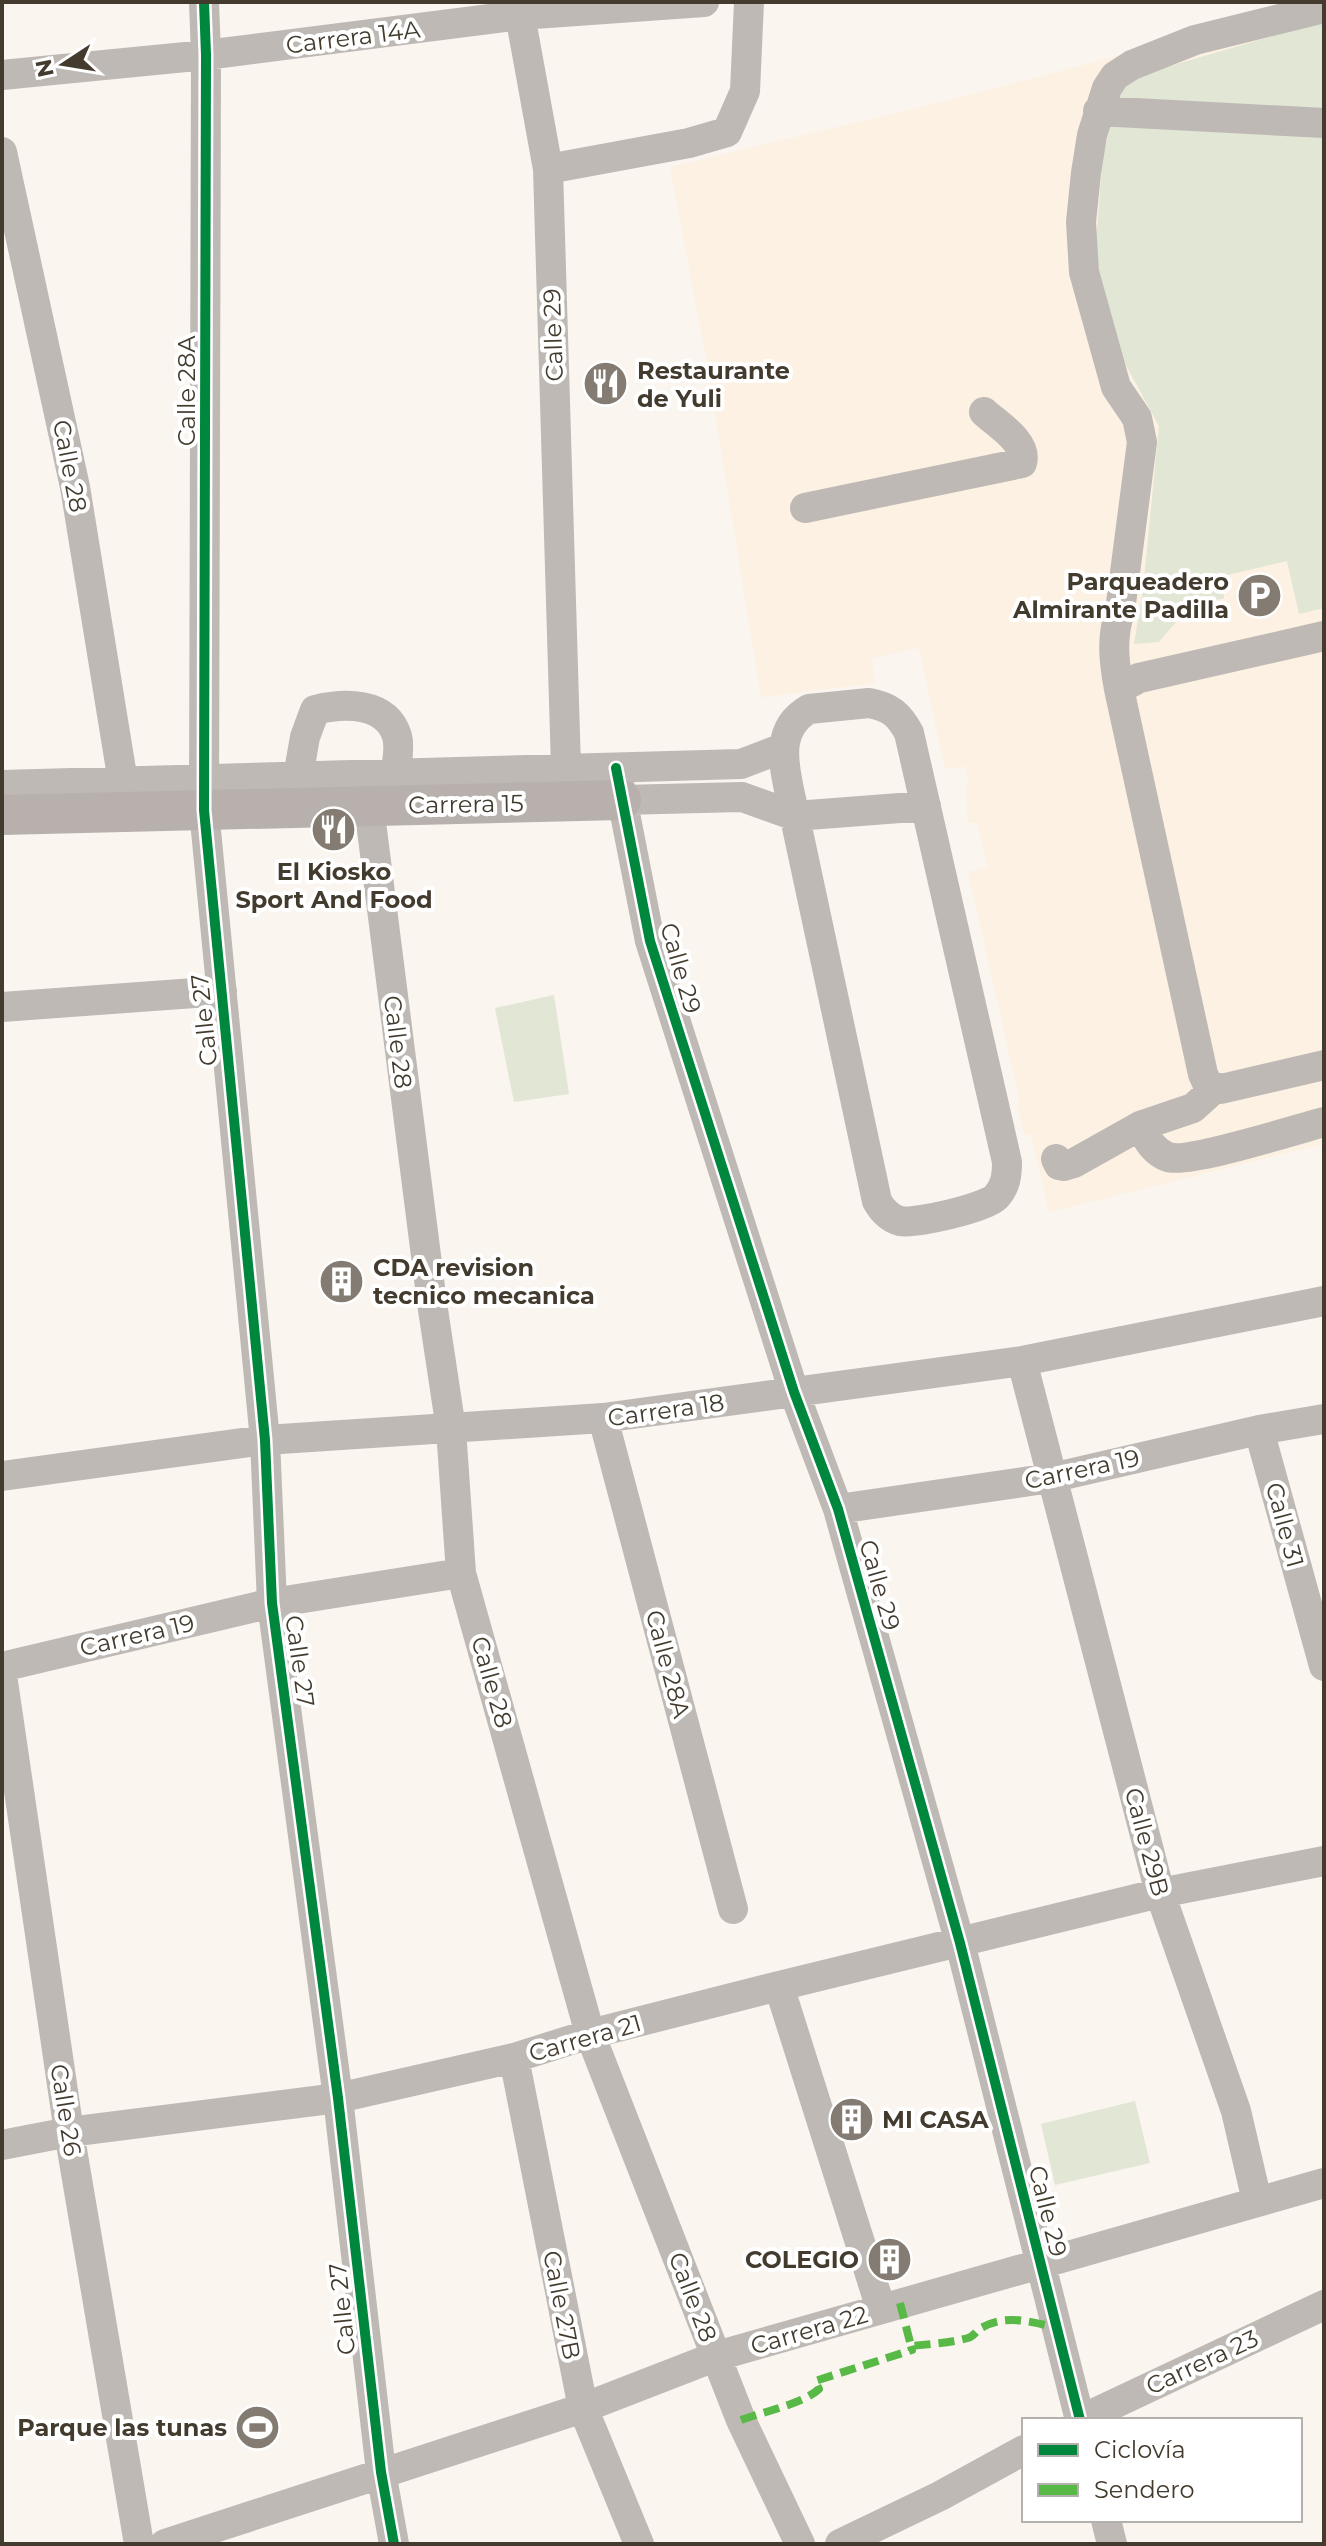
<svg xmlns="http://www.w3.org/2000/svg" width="1326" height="2546" font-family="Montserrat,sans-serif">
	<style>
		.built { fill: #fcf1e2 }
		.green { fill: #e1e6d5 }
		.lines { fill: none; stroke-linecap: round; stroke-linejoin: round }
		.minor { stroke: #beb9b5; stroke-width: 30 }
		.major { stroke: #b8b0ac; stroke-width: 40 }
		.quiet { stroke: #58b947; stroke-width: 8; stroke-dasharray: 16 8; stroke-linecap: butt }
		.cycleway-casing { stroke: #fff; stroke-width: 15 }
		.cycleway { stroke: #00873e; stroke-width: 10 }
		.labels { text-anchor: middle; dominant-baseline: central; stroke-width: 8; stroke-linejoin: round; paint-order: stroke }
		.street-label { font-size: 24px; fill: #443b2f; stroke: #fff }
		.poi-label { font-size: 24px; font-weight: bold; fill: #443b2f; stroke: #fff; text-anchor: start }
	</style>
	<rect width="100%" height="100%" fill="#faf5ef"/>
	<path class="built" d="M 1324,3 L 1324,1144 L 1049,1212 L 1031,1134 L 1024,1135 L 1017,1103 L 1020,1102 L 968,872 L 988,867 L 977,823 L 968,823 L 966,787 L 969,786 L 965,766 L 945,769 L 919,648 L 872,658 L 875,683 L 761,697 L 706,358 L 670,167 L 929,105 Z"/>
	<path class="green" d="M 1324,21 L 1324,608 L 1299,614 L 1287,561 L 1223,576 L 1224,598 L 1187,609 L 1159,642 L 1134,644 L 1143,590 L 1159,426 L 1104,325 L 1096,241 L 1103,153 L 1120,93 L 1139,75 Z
		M 554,995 L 569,1094 L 514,1102 L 495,1008 Z
		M 1135,2101 L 1150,2163 L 1055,2185 L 1041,2124 Z"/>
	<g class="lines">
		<path class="minor" d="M 204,2 L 206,55 L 204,810 L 265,1440 L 272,1603 L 338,2098 L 381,2472 L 394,2544
			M 520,15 L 548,169 L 567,801
			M 2,75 L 206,55 L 520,15 L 704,2
			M 1098,111 L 1324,123
			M 2,152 L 75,487 L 123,782
			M 548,169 L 689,143 L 727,132 L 745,91 L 749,2
			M 805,508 L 1022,463 C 1028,442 998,425 984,412
			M 1324,636 L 1139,678 L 1119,689 L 1203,1074 L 1208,1085 L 1221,1089 L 1324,1065
			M 1119,689 C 1114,662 1111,638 1120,611 L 1142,442 L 1137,418 L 1116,387 L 1084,272 L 1081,222 L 1086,173 L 1092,135 L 1107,88 L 1115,76 L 1132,65 L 1195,40 L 1324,8
			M 869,703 C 890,707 899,714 909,733 L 1007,1162 C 1007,1175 1006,1186 996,1197 C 985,1208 916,1224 900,1221 C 889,1218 882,1210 877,1201 L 791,799 C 784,766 774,729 809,709 Z
			M 616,768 L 650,941 L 794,1392 L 838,1509 L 960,1943 L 1080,2420
			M 365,775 L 432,1303 L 451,1429 L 461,1573 L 590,2034 L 741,2420 L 800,2544
			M 298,777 L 305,737 L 315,710 C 343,703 386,701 397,736 C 400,747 397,764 395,774
			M 2,785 L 741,764 L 783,748
			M 621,800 L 742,797 L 795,816 L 926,806
			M 2,1007 L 222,991
			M 1140,1126 C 1147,1138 1153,1152 1168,1157 C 1188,1164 1297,1129 1324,1122
			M 1056,1159 L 1059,1165 L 1064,1166 L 1074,1163 L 1140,1126 L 1193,1108 L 1214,1089
			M 1022,1361 L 1160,1893 L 1236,2111 L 1257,2201
			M 603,1418 L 733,1909
			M 1259,1430 L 1324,1666
			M 2,1476 L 265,1440 L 603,1418 L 1022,1361 L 1324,1301
			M 838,1509 L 1051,1478 L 1259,1430 L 1324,1419
			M 2,1667 L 272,1603 L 461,1573
			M 2,1675 L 69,2132 L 139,2544
			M 779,1986 L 881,2309
			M 514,2058 L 583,2408 L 639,2544
			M 2,2145 L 69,2132 L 338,2098 L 514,2058 L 590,2034 L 779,1986 L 1160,1893 L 1324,1861
			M 1080,2420 L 1324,2305
			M 1106,2520 L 1112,2544
			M 165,2544 L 583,2408 L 717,2356 L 1324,2183
			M 840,2544 L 940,2496 L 1024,2450"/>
		<path class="major" d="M 2,815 L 621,800"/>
		<path class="quiet" d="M 900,2303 L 911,2346 C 930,2344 950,2343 968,2338 C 975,2336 976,2330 983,2327 C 1006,2314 1033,2322 1057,2328
			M 741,2420 C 765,2411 803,2404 819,2389 L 815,2381 L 912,2350 L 911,2346"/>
		<defs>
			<path id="cycleway" d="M 204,2 L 206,55 L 204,810 L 265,1440 L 272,1603 L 338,2098 L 381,2472 L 394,2544
				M 616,768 L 650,941 L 794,1392 L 838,1509 L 960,1943 L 1080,2420"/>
		</defs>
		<use href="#cycleway" class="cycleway-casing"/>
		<use href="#cycleway" class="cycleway"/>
	</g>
	<defs>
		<symbol id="restaurant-disc" viewBox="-11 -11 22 22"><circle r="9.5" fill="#847c72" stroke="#fff"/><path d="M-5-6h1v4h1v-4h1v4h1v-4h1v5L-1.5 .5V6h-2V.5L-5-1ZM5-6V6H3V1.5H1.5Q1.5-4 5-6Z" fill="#fff"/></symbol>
		<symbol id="parking-disc" viewBox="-11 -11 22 22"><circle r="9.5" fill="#847c72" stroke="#fff"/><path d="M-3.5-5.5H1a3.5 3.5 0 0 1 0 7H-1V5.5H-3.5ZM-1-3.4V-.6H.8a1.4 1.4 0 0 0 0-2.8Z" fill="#fff"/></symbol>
		<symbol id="building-disc" viewBox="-11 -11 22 22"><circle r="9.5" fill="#847c72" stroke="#fff"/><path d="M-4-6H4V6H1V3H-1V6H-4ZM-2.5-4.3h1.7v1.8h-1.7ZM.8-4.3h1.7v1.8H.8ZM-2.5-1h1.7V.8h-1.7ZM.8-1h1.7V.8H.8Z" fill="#fff"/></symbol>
		<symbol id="stadium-disc" viewBox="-11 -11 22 22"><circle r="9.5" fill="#847c72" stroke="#fff"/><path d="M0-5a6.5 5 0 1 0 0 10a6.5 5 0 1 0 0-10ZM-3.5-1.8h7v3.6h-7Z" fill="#fff"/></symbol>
	</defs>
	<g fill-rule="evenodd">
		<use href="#restaurant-disc" x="580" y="358" width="51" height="51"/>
		<use href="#parking-disc" x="1234" y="570" width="51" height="51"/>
		<use href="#restaurant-disc" x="308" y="804" width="51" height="51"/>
		<use href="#building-disc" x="316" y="1256" width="51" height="51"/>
		<use href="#building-disc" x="826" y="2094" width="51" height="51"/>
		<use href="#building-disc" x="864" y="2234" width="51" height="51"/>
		<use href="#stadium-disc" x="232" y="2402" width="51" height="51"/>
	</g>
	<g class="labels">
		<g class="street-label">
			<text transform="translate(353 37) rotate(-7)">Carrera 14A</text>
			<text transform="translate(553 335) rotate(-92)">Calle 29</text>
			<text transform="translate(186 391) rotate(-90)">Calle 28A</text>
			<text transform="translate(70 466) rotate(79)">Calle 28</text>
			<text transform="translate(466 804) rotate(-1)">Carrera 15</text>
			<text transform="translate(681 968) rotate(74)">Calle 29</text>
			<text transform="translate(204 1020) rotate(-96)">Calle 27</text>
			<text transform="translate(398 1042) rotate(83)">Calle 28</text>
			<text transform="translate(666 1410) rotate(-8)">Carrera 18</text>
			<text transform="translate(1082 1469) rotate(-12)">Carrera 19</text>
			<text transform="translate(1285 1525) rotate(75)">Calle 31</text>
			<text transform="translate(880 1585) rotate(74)">Calle 29</text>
			<text transform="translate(137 1635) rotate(-13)">Carrera 19</text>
			<text transform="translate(300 1661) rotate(82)">Calle 27</text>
			<text transform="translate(668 1664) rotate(75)">Calle 28A</text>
			<text transform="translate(492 1682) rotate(74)">Calle 28</text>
			<text transform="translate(1147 1842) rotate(75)">Calle 29B</text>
			<text transform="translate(585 2038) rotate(-16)">Carrera 21</text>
			<text transform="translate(66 2110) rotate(81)">Calle 26</text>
			<text transform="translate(1048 2211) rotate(76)">Calle 29</text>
			<text transform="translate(693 2297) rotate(69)">Calle 28</text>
			<text transform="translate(562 2305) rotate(79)">Calle 27B</text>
			<text transform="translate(342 2309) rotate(-96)">Calle 27</text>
			<text transform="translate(809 2330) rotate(-16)">Carrera 22</text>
			<text transform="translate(1202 2362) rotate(-25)">Carrera 23</text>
		</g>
		<g class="poi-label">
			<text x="637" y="370">Restaurante<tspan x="637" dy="28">de Yuli</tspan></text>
			<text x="1229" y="581" text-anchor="end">Parqueadero<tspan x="1229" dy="28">Almirante Padilla</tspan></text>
			<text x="334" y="871" text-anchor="middle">El Kiosko<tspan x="334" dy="28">Sport And Food</tspan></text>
			<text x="373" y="1267">CDA revision<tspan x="373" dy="28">tecnico mecanica</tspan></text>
			<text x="882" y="2119">MI CASA</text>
			<text x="859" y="2259" text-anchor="end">COLEGIO</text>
			<text x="227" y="2427" text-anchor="end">Parque las tunas</text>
		</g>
	</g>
	<rect width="1326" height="2546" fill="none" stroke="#443b2f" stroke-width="8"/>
	<rect x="1022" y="2418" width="280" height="104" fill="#ffffff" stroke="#b4b1ac" stroke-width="2"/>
	<rect x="1038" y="2444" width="40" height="12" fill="#00873e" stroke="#b4b1ac" stroke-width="2"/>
	<text x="1094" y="2458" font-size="24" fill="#443b2f">Ciclovía</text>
	<rect x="1038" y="2484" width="40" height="12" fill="#58b947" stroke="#b4b1ac" stroke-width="2"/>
	<text x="1094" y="2498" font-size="24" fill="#443b2f">Sendero</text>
	<g transform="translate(64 64) rotate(258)" stroke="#ffffff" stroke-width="6" paint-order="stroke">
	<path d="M0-6L14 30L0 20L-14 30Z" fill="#443b2f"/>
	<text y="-12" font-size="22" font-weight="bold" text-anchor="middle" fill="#443b2f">N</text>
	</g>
</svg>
